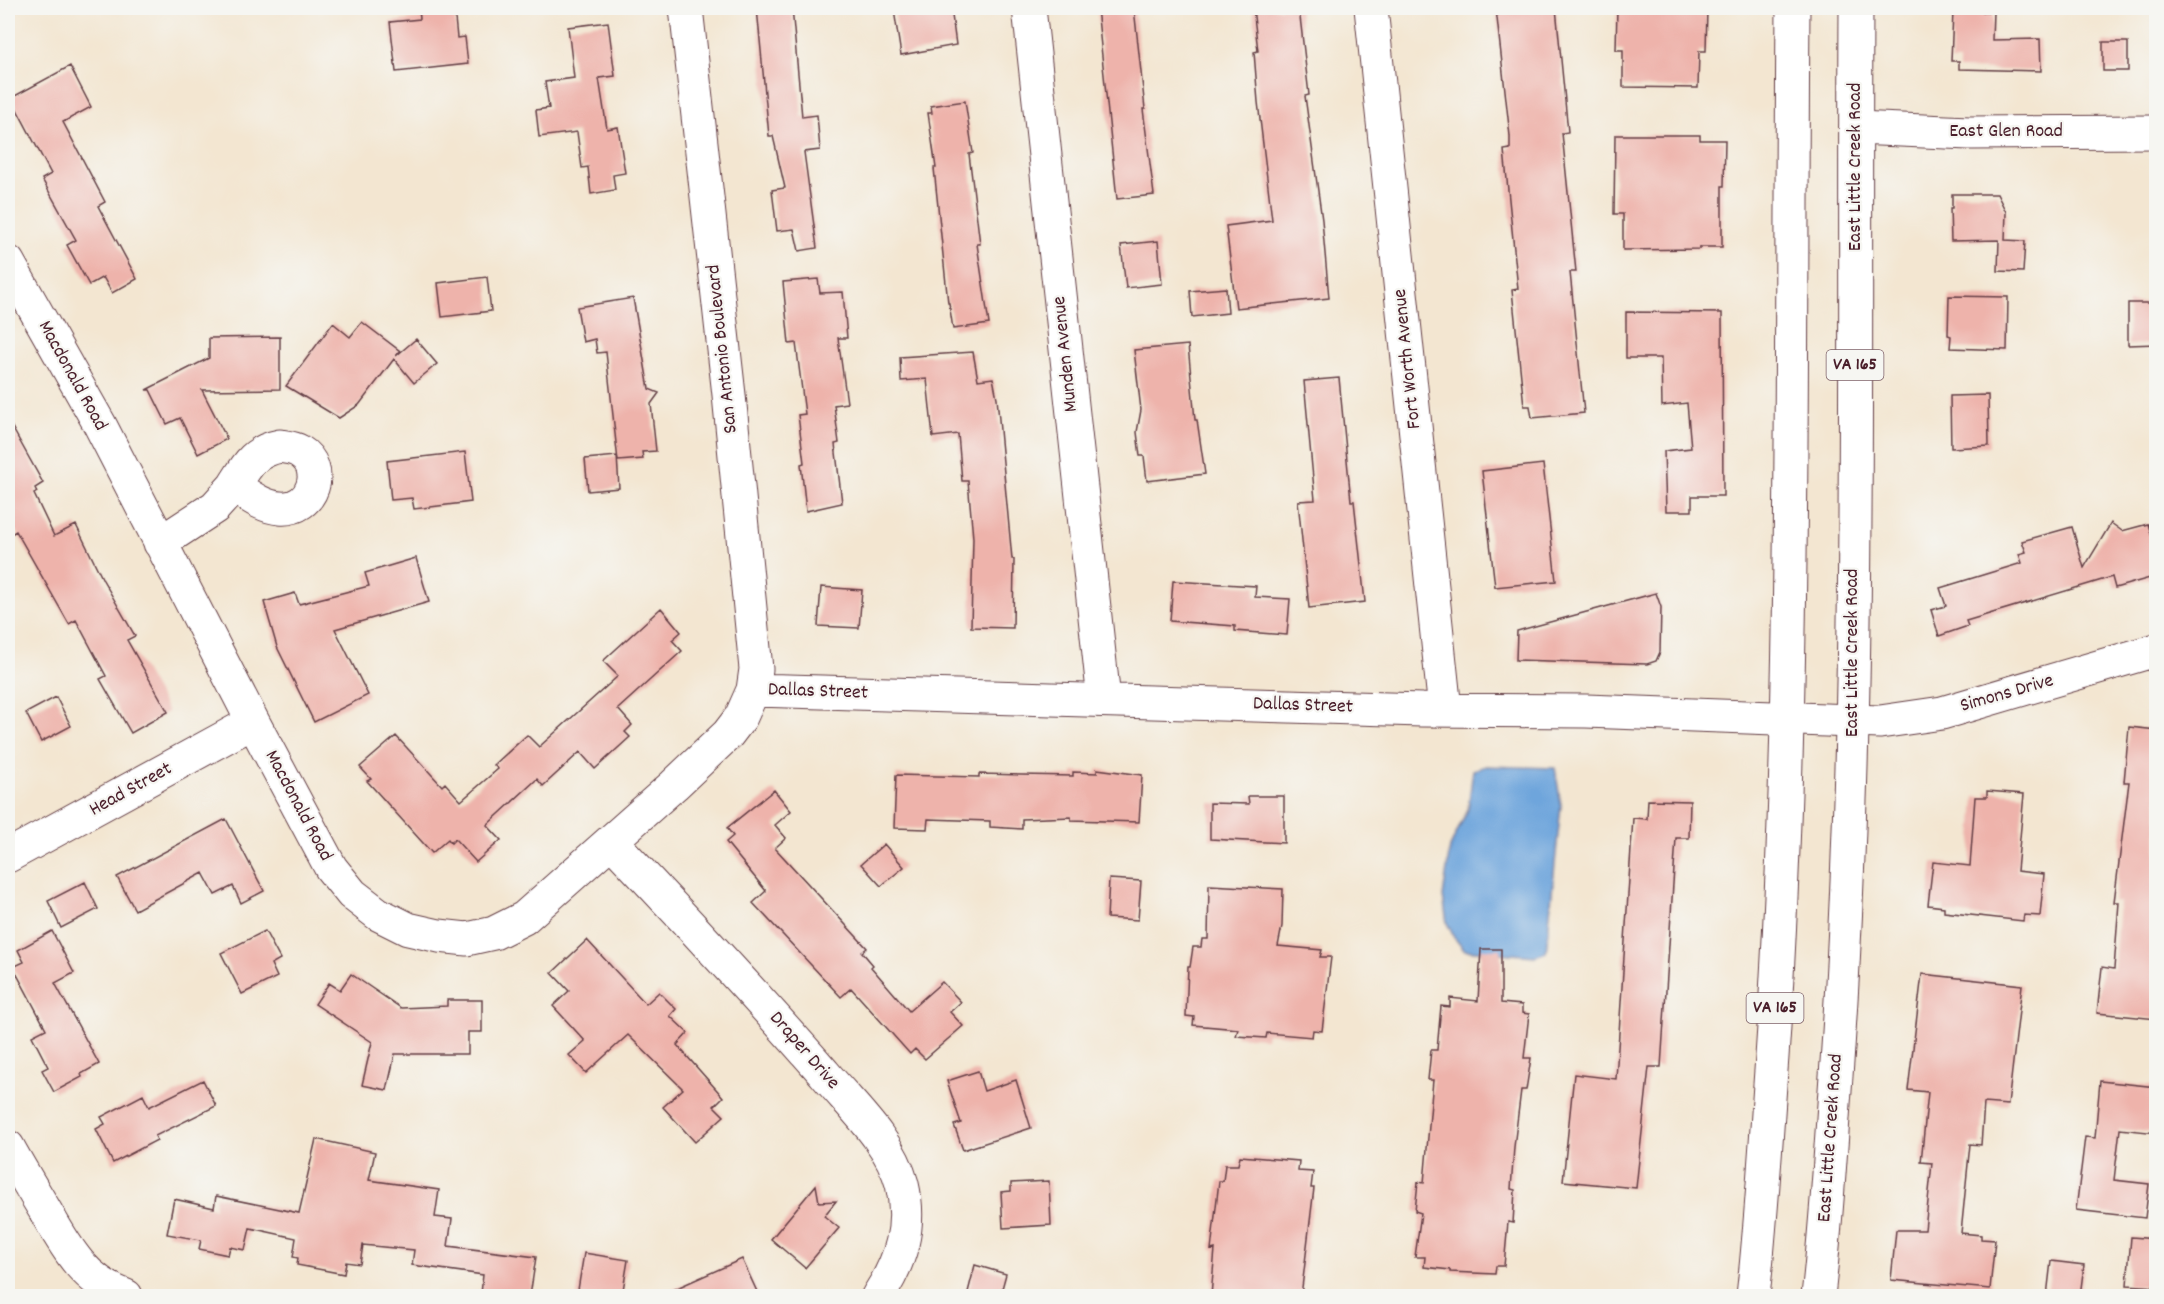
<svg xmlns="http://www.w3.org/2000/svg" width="2164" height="1304" font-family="Dekko,sans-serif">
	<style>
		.water { fill: #6ea5dc; stroke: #5c6284; stroke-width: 1.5 }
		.building { fill: #eeb3ab }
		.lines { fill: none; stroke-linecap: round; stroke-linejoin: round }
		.street-casing { stroke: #633d44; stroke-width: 35 }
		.primary-casing { stroke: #633d44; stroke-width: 35 }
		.street { stroke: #fff; stroke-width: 33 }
		.primary { stroke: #fff; stroke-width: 33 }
		.labels { text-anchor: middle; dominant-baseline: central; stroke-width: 4.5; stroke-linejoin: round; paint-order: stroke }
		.shield { fill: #f6f6f2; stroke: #7e6067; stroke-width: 1.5 }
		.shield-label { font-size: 18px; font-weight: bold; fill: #4a1f2b }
		.street-label { font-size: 20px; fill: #4a1f2b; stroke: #f6f6f2 }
	</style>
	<rect width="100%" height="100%" fill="#f6f6f2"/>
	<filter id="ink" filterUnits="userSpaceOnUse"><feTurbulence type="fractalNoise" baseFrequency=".0167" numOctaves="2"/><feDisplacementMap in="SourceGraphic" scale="12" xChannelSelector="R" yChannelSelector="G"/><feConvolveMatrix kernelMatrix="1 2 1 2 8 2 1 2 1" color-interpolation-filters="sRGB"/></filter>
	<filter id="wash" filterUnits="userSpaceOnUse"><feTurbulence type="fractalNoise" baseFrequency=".008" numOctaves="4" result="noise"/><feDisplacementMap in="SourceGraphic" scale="24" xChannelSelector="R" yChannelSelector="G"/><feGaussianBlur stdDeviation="1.35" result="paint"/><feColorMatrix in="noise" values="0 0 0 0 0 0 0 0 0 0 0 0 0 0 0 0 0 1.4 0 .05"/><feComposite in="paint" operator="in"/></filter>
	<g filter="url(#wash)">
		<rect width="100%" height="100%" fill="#f3e6d1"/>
		<path class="water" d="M 1486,766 L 1555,768 L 1561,805 L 1546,952 L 1535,956 L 1464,950 L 1454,937 L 1447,923 L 1443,897 L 1450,847 L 1468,809 L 1473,770 Z"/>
		<g id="blocks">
			<path class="building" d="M 419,8 L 454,8 L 457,38 L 465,37 L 468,64 L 396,72 L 390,22 L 420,19 Z
				M 757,8 L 792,8 L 802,117 L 817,115 L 820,150 L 804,152 L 817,248 L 799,251 L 794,229 L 777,231 L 772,190 L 785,188 L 773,136 L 769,136 Z
				M 908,8 L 951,8 L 956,45 L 901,55 L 894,10 Z
				M 1097,8 L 1134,8 L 1145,109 L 1143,109 L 1154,195 L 1117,199 Z
				M 1253,8 L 1299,8 L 1309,95 L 1305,96 L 1322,220 L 1329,298 L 1236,308 L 1226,226 L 1272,220 L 1258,102 L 1254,52 L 1258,51 Z
				M 1512,8 L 1556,8 L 1568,132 L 1562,133 L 1576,272 L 1570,272 L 1584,413 L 1532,418 L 1530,406 L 1524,406 L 1512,290 L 1518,289 L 1504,150 L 1510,149 L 1510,136 L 1496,9 Z
				M 1617,8 L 1707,8 L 1706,51 L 1699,51 L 1698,88 L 1623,87 L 1623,50 L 1616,50 Z
				M 1953,11 L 1993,12 L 1992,40 L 2040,39 L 2041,71 L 1959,69 L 1959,61 L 1951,61 Z
				M 608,22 L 615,76 L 599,78 L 607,129 L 618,127 L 625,173 L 613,175 L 615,190 L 591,194 L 588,167 L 582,168 L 577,132 L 539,137 L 536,110 L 549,108 L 545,82 L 574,78 L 568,27 Z
				M 2103,42 L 2128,42 L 2128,71 L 2103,71 Z
				M 70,66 L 91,107 L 63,122 L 105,202 L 98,206 L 137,279 L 112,293 L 103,277 L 89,285 L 67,245 L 76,240 L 42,179 L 51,174 L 11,98 Z
				M 965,101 L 973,153 L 969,154 L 980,244 L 977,244 L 989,324 L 953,329 L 949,303 L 948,303 L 934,168 L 936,168 L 928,113 L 932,113 L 931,106 Z
				M 1615,135 L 1700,135 L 1700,140 L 1725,140 L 1724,186 L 1722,186 L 1722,247 L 1699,247 L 1699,249 L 1623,250 L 1623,214 L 1614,214 Z
				M 1952,194 L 1997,194 L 2006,212 L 2005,240 L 2025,241 L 2023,272 L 1998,271 L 1999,240 L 1951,241 L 1950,208 L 1952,208 Z
				M 1158,241 L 1162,284 L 1126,288 L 1121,245 Z
				M 487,277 L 491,311 L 442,317 L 438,283 Z
				M 818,279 L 820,293 L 843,292 L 847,338 L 838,338 L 847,403 L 834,405 L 839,443 L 835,444 L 842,503 L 806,511 L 801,464 L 804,463 L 798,415 L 805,414 L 796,343 L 789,344 L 783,282 Z
				M 1226,288 L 1228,313 L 1192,317 L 1190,291 Z
				M 1949,296 L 2008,297 L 2007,350 L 1950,348 L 1951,336 L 1948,335 Z
				M 633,298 L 649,389 L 659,393 L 651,404 L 656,451 L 642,452 L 643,459 L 618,461 L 606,352 L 597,353 L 595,339 L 583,342 L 577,307 Z
				M 2128,303 L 2157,303 L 2157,344 L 2128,345 Z
				M 1626,312 L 1722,313 L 1723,496 L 1692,496 L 1692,511 L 1666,511 L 1664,451 L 1691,448 L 1687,403 L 1662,406 L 1661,358 L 1626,358 Z
				M 362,322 L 400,351 L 396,356 L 416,339 L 437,364 L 414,383 L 394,359 L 359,405 L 339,418 L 286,386 L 333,323 L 350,337 Z
				M 280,337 L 280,389 L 202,390 L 227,439 L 198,454 L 180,418 L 167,424 L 150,390 L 146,390 L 209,358 L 209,338 Z
				M 1188,345 L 1195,420 L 1197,420 L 1205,474 L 1147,481 L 1144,456 L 1140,456 L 1137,432 L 1141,410 L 1134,350 Z
				M 973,352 L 978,380 L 993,378 L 997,398 L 1012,559 L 1014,559 L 1013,628 L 971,627 L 973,538 L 968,481 L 962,481 L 958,434 L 933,437 L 927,379 L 901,381 L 900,357 Z
				M 1339,378 L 1351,501 L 1354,501 L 1365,602 L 1309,608 L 1298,501 L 1315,500 L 1304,381 Z
				M 1988,395 L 1989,446 L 1951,448 L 1950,396 Z
				M 8,420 L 43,483 L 35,488 L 37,492 L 34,494 L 54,536 L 76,525 L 103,580 L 135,636 L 127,640 L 168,712 L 131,733 L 100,679 L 106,676 L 76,620 L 69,624 L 16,531 L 8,536 Z
				M 465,452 L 471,502 L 414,509 L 412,498 L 391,500 L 387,461 Z
				M 617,456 L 619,488 L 588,491 L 585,459 Z
				M 1543,464 L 1556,581 L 1495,587 L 1482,471 Z
				M 2111,523 L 2122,531 L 2148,524 L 2157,553 L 2157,576 L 2115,588 L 2112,577 L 1966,621 L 1968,626 L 1939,636 L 1931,610 L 1946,606 L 1940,588 L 2022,563 L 2019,554 L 2026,552 L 2022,541 L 2072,527 L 2084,568 Z
				M 416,558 L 429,602 L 335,629 L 368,695 L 314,722 L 277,647 L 264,602 L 295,593 L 299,604 L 369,586 L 365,573 Z
				M 1173,581 L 1256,586 L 1255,597 L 1290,599 L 1287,635 L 1235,631 L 1235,626 L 1170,621 Z
				M 821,587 L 862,590 L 859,628 L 818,626 Z
				M 1656,593 L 1661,607 L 1660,652 L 1656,661 L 1647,664 L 1516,660 L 1517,631 Z
				M 661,608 L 681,632 L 672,640 L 682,651 L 618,709 L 632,725 L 625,732 L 630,737 L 595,769 L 580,752 L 543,786 L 537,779 L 487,825 L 501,840 L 476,862 L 455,839 L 451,843 L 448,839 L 432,853 L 367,781 L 371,779 L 360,767 L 396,736 L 442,786 L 445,783 L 461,801 L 498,769 L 494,765 L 527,735 L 539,747 L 618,676 L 603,661 Z
				M 56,697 L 71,726 L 41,742 L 26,713 Z
				M 2129,727 L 2157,730 L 2157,1019 L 2097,1013 L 2102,967 L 2114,969 L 2119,902 L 2114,902 L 2129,782 L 2124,782 Z
				M 1097,769 L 1142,775 L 1139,822 L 1071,820 L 1071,817 L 1022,819 L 1022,829 L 990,827 L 990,821 L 928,819 L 927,829 L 894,828 L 896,775 L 979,777 L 979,774 L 1073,776 L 1073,772 L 1097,773 Z
				M 774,790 L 791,811 L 775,825 L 786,838 L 775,848 L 867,948 L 862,952 L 873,965 L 871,967 L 909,1011 L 942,982 L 961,1002 L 950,1012 L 963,1026 L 925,1059 L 915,1049 L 910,1054 L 851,988 L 841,997 L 753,903 L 766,891 L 726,842 L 733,836 L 727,828 Z
				M 1987,791 L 2024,794 L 2017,871 L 2044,874 L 2040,916 L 2024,915 L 2023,921 L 1944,912 L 1944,907 L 1928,905 L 1933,862 L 1970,866 L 1975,797 L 1987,797 Z
				M 1248,796 L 1284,796 L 1284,843 L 1210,839 L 1210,803 L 1249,804 Z
				M 1648,800 L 1690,801 L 1689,838 L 1676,838 L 1661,1067 L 1649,1067 L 1636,1188 L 1563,1181 L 1574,1074 L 1616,1079 L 1633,818 L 1647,819 Z
				M 226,819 L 264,891 L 241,903 L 233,886 L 215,895 L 203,873 L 135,910 L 117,877 Z
				M 884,844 L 904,867 L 881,886 L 861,864 Z
				M 1109,879 L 1141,881 L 1138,920 L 1107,918 Z
				M 85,882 L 98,909 L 61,928 L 48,901 Z
				M 1209,885 L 1283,889 L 1282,926 L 1278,946 L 1322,950 L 1320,957 L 1331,957 L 1322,1031 L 1313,1030 L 1312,1037 L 1267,1033 L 1266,1038 L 1236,1036 L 1238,1029 L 1193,1025 L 1194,1017 L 1186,1016 L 1188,967 L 1190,967 L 1193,947 L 1201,947 L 1202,939 L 1208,939 Z
				M 52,931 L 74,973 L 55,983 L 99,1064 L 81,1074 L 82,1077 L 54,1092 L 42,1070 L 48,1067 L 32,1036 L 46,1029 L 13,967 L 24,962 L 18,950 Z
				M 265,931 L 280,959 L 271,964 L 277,977 L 242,994 L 221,953 Z
				M 587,940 L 646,1004 L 659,992 L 676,1009 L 670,1016 L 688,1033 L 677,1045 L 723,1097 L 714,1106 L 724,1116 L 695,1142 L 663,1107 L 683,1089 L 628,1035 L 586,1073 L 569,1055 L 585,1041 L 553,1006 L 569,991 L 552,973 Z
				M 1481,949 L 1501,949 L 1501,1003 L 1522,1005 L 1522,1013 L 1529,1014 L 1524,1058 L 1531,1058 L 1526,1090 L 1521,1090 L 1514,1147 L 1511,1189 L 1515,1190 L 1513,1223 L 1508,1222 L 1504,1266 L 1496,1266 L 1495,1274 L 1450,1272 L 1450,1270 L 1424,1267 L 1425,1257 L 1415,1257 L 1421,1213 L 1415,1211 L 1418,1182 L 1424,1183 L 1433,1080 L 1428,1080 L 1431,1050 L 1437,1050 L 1441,1006 L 1450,1007 L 1450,998 L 1478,1001 Z
				M 351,974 L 401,1008 L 447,1006 L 447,1000 L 482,1000 L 482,1032 L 468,1032 L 468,1054 L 395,1054 L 387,1090 L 362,1085 L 372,1042 L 315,1004 L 329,983 L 340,990 Z
				M 1922,974 L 2022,985 L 2008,1105 L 1984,1103 L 1981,1145 L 1970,1144 L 1961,1233 L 1981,1235 L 1981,1239 L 1995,1240 L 1990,1289 L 1891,1280 L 1896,1230 L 1925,1230 L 1932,1163 L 1921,1162 L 1928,1092 L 1908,1090 Z
				M 978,1071 L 984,1091 L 1016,1080 L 1031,1128 L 963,1150 L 954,1125 L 961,1123 L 947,1081 Z
				M 203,1080 L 216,1106 L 155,1136 L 157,1140 L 113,1163 L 96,1129 L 105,1124 L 101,1117 L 143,1095 L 149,1107 Z
				M 2100,1081 L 2157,1087 L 2157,1133 L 2120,1129 L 2114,1180 L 2149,1184 L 2145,1218 L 2076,1210 L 2085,1137 L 2095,1138 Z
				M 316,1139 L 375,1152 L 369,1180 L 439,1190 L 435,1217 L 452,1219 L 448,1246 L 536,1257 L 530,1296 L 500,1296 L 481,1294 L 483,1275 L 412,1265 L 414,1250 L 363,1245 L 360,1264 L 346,1262 L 344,1274 L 297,1265 L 298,1258 L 293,1257 L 296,1238 L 250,1228 L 245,1250 L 230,1247 L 228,1255 L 199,1249 L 201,1240 L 167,1234 L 174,1199 L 214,1208 L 216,1196 L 299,1213 Z
				M 1240,1156 L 1299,1161 L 1298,1171 L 1313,1172 L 1311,1188 L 1314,1188 L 1301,1296 L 1211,1296 L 1215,1249 L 1211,1250 L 1219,1181 L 1223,1181 L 1225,1165 L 1238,1165 Z
				M 1049,1181 L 1051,1225 L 1003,1228 L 1001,1192 L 1011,1191 L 1011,1183 Z
				M 816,1185 L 819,1202 L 836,1201 L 824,1216 L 839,1228 L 805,1268 L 771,1239 Z
				M 2131,1237 L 2157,1239 L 2157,1287 L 2127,1285 Z
				M 584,1253 L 628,1260 L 622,1296 L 577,1296 Z
				M 742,1259 L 759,1296 L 659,1296 Z
				M 2051,1261 L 2084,1265 L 2080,1296 L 2047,1296 Z
				M 975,1265 L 1006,1274 L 1000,1296 L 967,1296 Z"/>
		</g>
	</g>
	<g filter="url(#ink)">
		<use href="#blocks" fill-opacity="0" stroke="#633d44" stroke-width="1.5"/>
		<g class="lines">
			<defs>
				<path id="street" d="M 1029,8 L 1104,700
					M 1371,8 L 1445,710
					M 1856,128 L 1969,133 L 2156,132
					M 8,262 L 99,423 L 253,722 L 331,868 L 352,894 L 378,914 L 408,929 L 439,936 L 467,939 L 494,933 L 524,918 L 674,785 L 728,734 L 741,717 L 753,690 L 756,669 L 729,395 L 686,8
					M 280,446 C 286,447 294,448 299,451 C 327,468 313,511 280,508 C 263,507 248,495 234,486 C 247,465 254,451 280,446 Z
					M 160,543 L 215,507 L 234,486
					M 753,690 L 1422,710 L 1586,711 L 1880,722 L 1942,713 L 2156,650
					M 611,841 C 683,917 755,994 824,1073 C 852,1107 890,1140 902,1184 C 912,1226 901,1261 878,1296
					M 8,856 L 253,722
					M 8,1147 C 19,1167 31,1187 43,1207 C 65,1245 82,1280 126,1296"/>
				<path id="primary" d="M 1753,1296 C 1762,1217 1766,1137 1772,1057 C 1796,708 1790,358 1793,8
					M 1818,1296 C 1826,1228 1830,1159 1835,1090 C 1862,730 1854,368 1856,8"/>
			</defs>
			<use href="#street" class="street-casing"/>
			<use href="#primary" class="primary-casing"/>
			<use href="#street" class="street"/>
			<use href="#primary" class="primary"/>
		</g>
	</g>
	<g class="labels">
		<g class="shield">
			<rect x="1826.5" y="350" width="57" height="30" rx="4.5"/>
			<rect x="1746.5" y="993" width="57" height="30" rx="4.5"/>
		</g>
		<g class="shield-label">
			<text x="1855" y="365">VA 165</text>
			<text x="1775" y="1008">VA 165</text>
		</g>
		<g class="street-label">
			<text x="2006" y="132">East Glen Road</text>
			<text transform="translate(1856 167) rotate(-90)">East Little Creek Road</text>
			<text transform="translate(723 349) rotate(-96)">San Antonio Boulevard</text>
			<text transform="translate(1066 354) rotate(-96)">Munden Avenue</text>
			<text transform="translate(1408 359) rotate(-96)">Fort Worth Avenue</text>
			<text transform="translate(72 376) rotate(61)">Macdonald Road</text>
			<text transform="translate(1853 653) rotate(-90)">East Little Creek Road</text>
			<text transform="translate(818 692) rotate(2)">Dallas Street</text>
			<text transform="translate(2007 694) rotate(-16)">Simons Drive</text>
			<text transform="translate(1303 706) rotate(2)">Dallas Street</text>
			<text transform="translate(131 790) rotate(-29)">Head Street</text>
			<text transform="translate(298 806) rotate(62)">Macdonald Road</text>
			<text transform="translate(804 1051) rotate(49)">Draper Drive</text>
			<text transform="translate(1831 1138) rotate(-86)">East Little Creek Road</text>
		</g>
	</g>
	<rect width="2164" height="1304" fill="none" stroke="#f6f6f2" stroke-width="30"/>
</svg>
